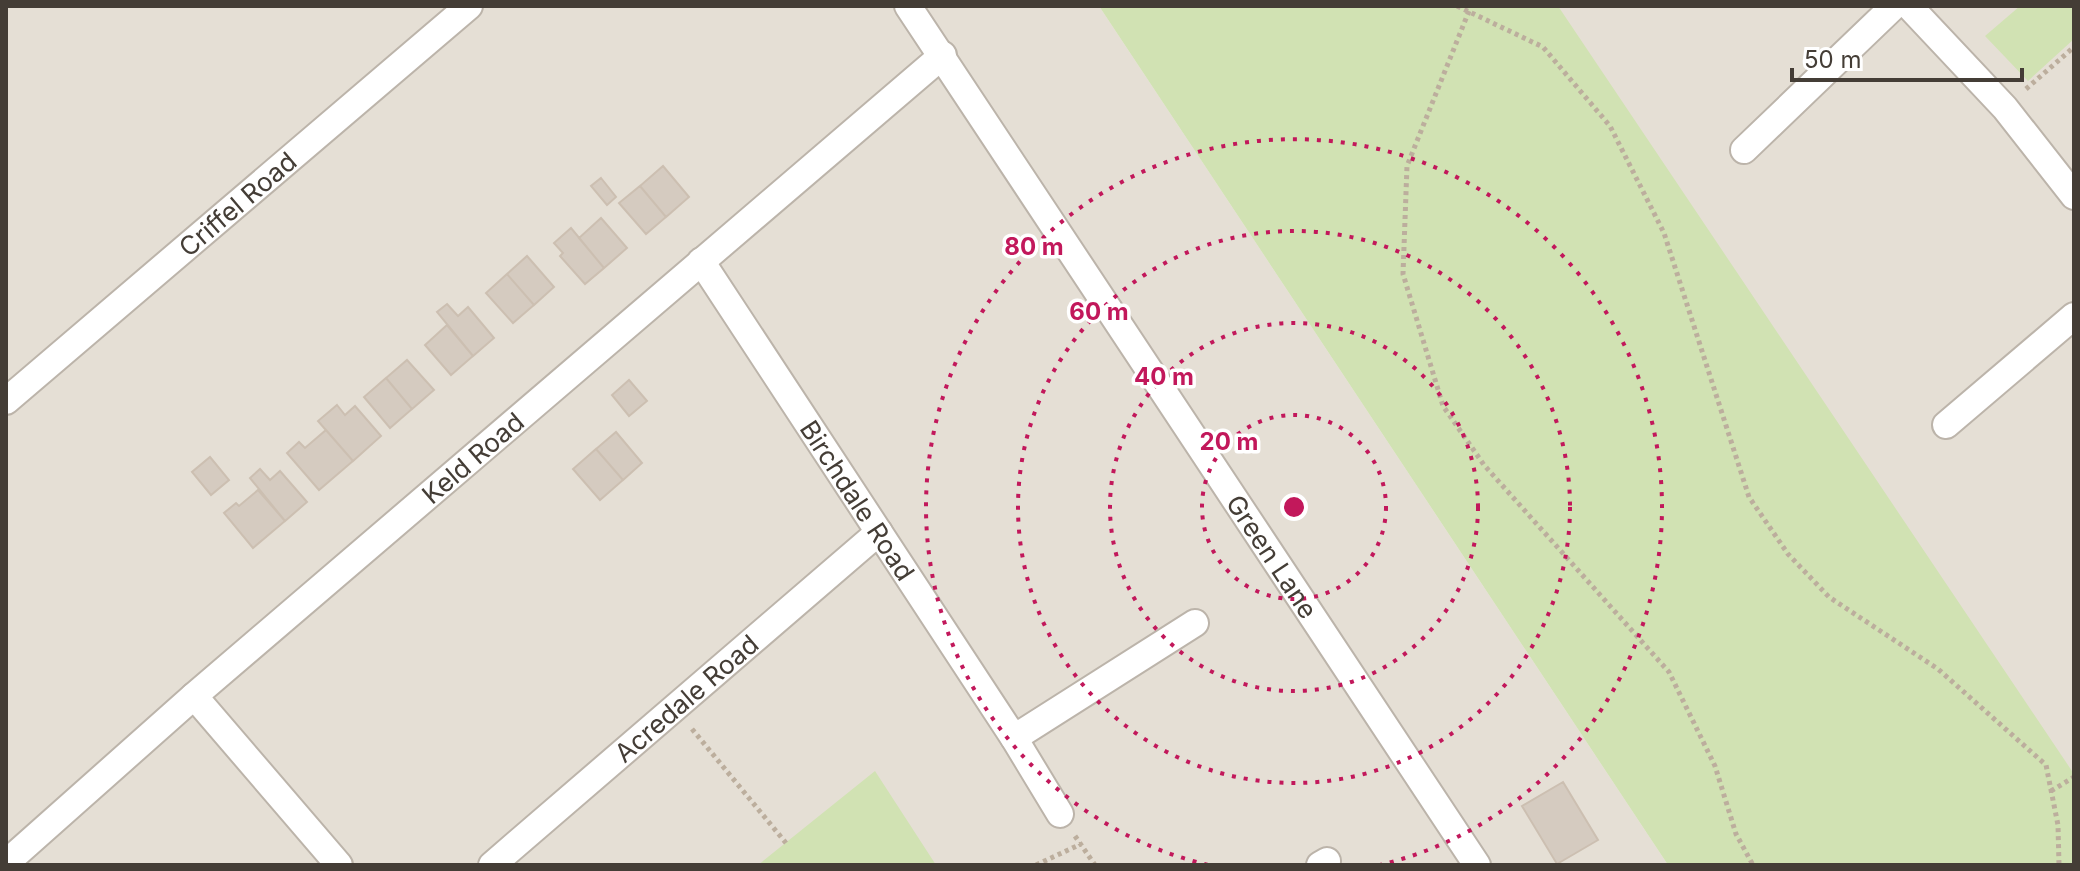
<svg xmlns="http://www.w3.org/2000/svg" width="2080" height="871" font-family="Inter,sans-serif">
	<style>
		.residential { fill: #e5dfd5 }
		.green { fill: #d1e2b3 }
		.building { fill: #d5cbc0; stroke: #ccbfb1; stroke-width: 2 }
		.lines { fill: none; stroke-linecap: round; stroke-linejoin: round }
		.minor-casing { stroke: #bcb4aa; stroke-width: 30 }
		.path { stroke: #bcae9d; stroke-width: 5; stroke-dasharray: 4 4; stroke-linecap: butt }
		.minor { stroke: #fff; stroke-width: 26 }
		.ring { fill: none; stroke: #c2185b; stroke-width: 4; stroke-dasharray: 4 8 }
		.labels { text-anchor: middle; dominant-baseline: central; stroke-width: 7; stroke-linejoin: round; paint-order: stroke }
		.street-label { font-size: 26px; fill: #443d36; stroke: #fff }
		.centre { fill: #c2185b; stroke: #fff; stroke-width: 4 }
		.ring-label { font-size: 24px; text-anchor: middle; font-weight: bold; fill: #c2185b; stroke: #fff; stroke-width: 7; stroke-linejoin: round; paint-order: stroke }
	</style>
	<rect width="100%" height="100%" fill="#f2ede7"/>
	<path class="residential" d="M 6,6 L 1099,6 L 1668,865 L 6,865 Z
		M 1552,6 L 2074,6 L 2074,775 Z"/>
	<path class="green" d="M 1099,6 L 1558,6 L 2074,774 L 2074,865 L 1668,865 Z
		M 2020,6 L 2074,6 L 2074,39 L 2028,81 L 1985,36 Z
		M 875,771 L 936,865 L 758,865 Z"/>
	<path class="building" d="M 663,166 L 689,197 L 666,217 L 640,186 Z
		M 601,178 L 616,197 L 607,205 L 591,186 Z
		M 640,186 L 666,217 L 646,234 L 619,203 Z
		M 601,218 L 627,248 L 604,268 L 579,238 Z
		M 571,228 L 604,268 L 585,284 L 560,256 L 563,253 L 554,243 Z
		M 527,256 L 554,287 L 534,305 L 507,274 Z
		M 507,274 L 534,305 L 513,323 L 486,293 Z
		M 447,304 L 458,316 L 468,307 L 494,338 L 473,356 L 437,312 Z
		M 447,325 L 473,356 L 451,375 L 425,345 Z
		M 407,360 L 434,390 L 412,409 L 386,378 Z
		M 386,378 L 412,409 L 390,428 L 364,397 Z
		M 629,380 L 647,401 L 629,416 L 612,395 Z
		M 337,405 L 345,415 L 355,406 L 381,436 L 353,461 L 318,421 Z
		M 326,430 L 353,461 L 319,490 L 287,453 L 299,442 L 305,448 Z
		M 616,432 L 642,463 L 623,480 L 596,449 Z
		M 596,449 L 623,480 L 600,500 L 573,469 Z
		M 210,457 L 229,480 L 211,495 L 192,472 Z
		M 260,469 L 270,480 L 280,471 L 307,502 L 285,521 L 250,478 Z
		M 258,490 L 285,521 L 253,548 L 224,513 L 236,503 L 239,506 Z
		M 1563,782 L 1598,840 L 1557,864 L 1522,806 Z"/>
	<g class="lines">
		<defs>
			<g id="minor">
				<path id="s1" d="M 908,6 L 1477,865"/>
				<path d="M 1909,6 L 2005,108 L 2074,196"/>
				<path d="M 1744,150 L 1894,6"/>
				<path id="s2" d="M 701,261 L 1014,738 L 1060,814"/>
				<path id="s3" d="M 6,401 L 469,6"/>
				<path d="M 1946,425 L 2074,316"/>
				<path d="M 194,696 L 339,865"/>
				<path d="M 1014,738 L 1195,623"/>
				<path id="s4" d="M 6,863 L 194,696 L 943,55"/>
				<path id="s5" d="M 492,865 L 879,532"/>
				<path d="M 1320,865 L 1327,861"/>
			</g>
		</defs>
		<use href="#minor" class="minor-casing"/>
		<path class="path" d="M 1457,6 L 1543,47 L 1610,126 L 1664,233 L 1749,497 L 1788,554 L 1829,597 L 1938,669 L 2046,765 L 2058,825 L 2059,865
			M 1469,11 L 1407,166 L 1403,274 L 1443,406 L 1484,465 L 1669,672 L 1715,766 L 1736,834 L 1753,865
			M 2026,89 L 2074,47
			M 692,729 L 786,843
			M 2051,791 L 2074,777
			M 1075,836 L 1095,865
			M 1036,865 L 1081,844"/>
		<use href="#minor" class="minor"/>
	</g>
	<g class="ring">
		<circle cx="1294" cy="507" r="92"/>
		<circle cx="1294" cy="507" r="184"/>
		<circle cx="1294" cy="507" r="276"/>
		<path d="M1208 865A368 368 0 1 1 1380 865"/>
	</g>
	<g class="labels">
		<g class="street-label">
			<text stroke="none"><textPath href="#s3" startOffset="304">Criffel Road</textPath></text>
			<text stroke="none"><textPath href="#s4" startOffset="618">Keld Road</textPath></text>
			<text stroke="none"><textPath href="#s2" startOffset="286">Birchdale Road</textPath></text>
			<text stroke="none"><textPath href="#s1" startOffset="660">Green Lane</textPath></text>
			<text stroke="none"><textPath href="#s5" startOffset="256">Acredale Road</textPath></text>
		</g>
	</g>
	<circle cx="1294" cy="507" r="12" class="centre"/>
	<g class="ring-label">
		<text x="1034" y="255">80 m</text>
		<text x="1099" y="320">60 m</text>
		<text x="1164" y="385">40 m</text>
		<text x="1229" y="450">20 m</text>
	</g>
	<rect width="2080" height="871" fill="none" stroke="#443d36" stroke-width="16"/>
	<path d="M1792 68v12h230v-12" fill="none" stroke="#443d36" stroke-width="4"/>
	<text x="1804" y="68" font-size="24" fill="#443d36" stroke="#ffffff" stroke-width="6" paint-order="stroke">50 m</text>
</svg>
